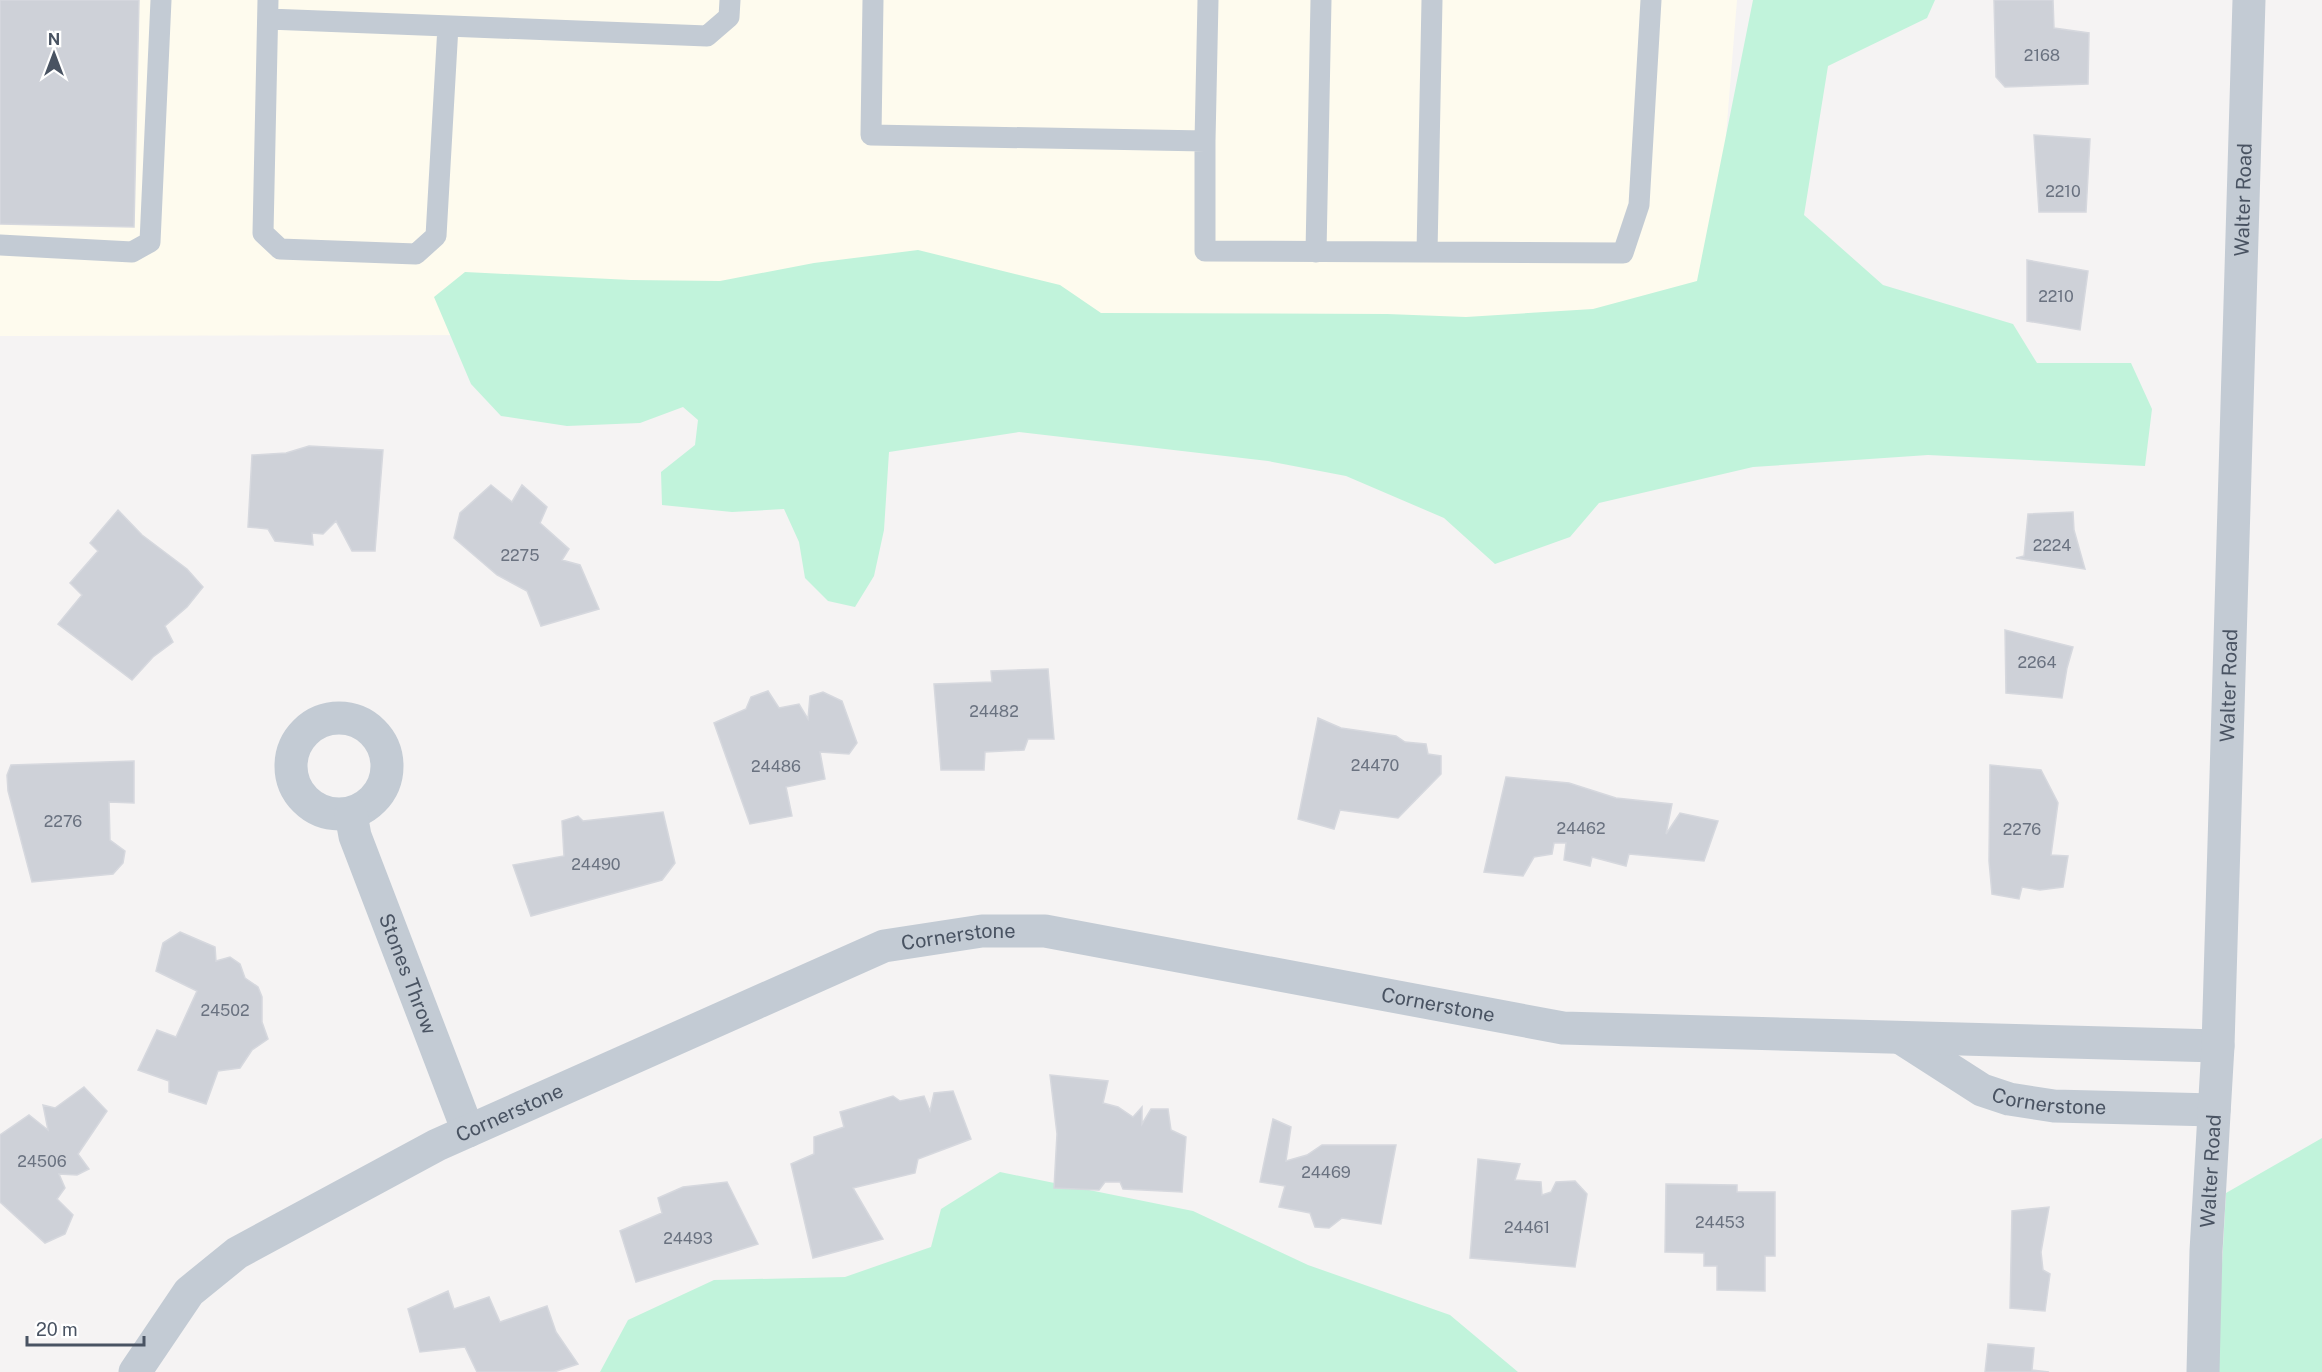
<svg xmlns="http://www.w3.org/2000/svg" width="2322" height="1372" font-family="'Public Sans',sans-serif">
	<style>
		.commercial { fill: #fefbee }
		.green { fill: #c1f3db }
		.building { fill: #ced1d8; stroke: #d6d8de; stroke-width: 1.5 }
		.lines { fill: none; stroke-linecap: round; stroke-linejoin: round }
		.service { stroke: #c3cbd4; stroke-width: 21 }
		.minor { stroke: #c3cbd4; stroke-width: 33 }
		.tertiary { stroke: #c3cbd4; stroke-width: 33 }
		.labels { text-anchor: middle; dominant-baseline: central; stroke-width: 4.5; stroke-linejoin: round; paint-order: stroke }
		.number-label { font-size: 16px; fill: #6a7280 }
		.street-label { font-size: 20px; fill: #495362; stroke: #fff }
	</style>
	<rect width="100%" height="100%" fill="#f5f3f3"/>
	<path class="commercial" d="M 0,0 L 1737,0 L 1710,333 L 0,336 Z"/>
	<path class="green" d="M 1753,0 L 1935,0 L 1927,18 L 1828,66 L 1804,215 L 1883,285 L 2013,324 L 2037,363 L 2131,363 L 2152,409 L 2145,466 L 1928,455 L 1753,467 L 1599,503 L 1570,537 L 1495,564 L 1444,518 L 1346,476 L 1268,461 L 1019,432 L 889,452 L 884,530 L 874,576 L 855,607 L 828,601 L 805,578 L 799,542 L 784,509 L 732,512 L 662,505 L 661,472 L 695,445 L 698,420 L 683,407 L 640,423 L 567,426 L 501,416 L 471,384 L 434,297 L 465,272 L 631,280 L 720,281 L 814,263 L 918,250 L 1060,285 L 1101,313 L 1387,314 L 1466,317 L 1593,309 L 1697,281 Z
		M 2322,1138 L 2322,1372 L 2216,1372 L 2226,1193 Z
		M 1000,1172 L 1193,1211 L 1308,1265 L 1450,1315 L 1518,1372 L 600,1372 L 628,1320 L 714,1280 L 845,1277 L 931,1247 L 941,1209 Z"/>
	<path class="building" d="M 0,0 L 139,0 L 134,227 L 0,224 Z
		M 1994,0 L 2053,0 L 2054,28 L 2089,33 L 2088,84 L 2005,87 L 1996,77 Z
		M 2034,135 L 2090,139 L 2086,212 L 2039,212 Z
		M 2027,260 L 2088,271 L 2080,330 L 2027,321 Z
		M 309,446 L 383,450 L 375,551 L 352,551 L 336,521 L 323,534 L 312,533 L 313,545 L 275,541 L 268,529 L 248,527 L 252,455 L 286,453 Z
		M 491,485 L 512,502 L 522,485 L 547,507 L 540,523 L 569,549 L 562,560 L 580,565 L 599,609 L 541,626 L 527,591 L 497,575 L 454,538 L 460,513 Z
		M 118,510 L 142,535 L 187,569 L 203,587 L 187,607 L 165,626 L 173,642 L 153,657 L 132,680 L 58,624 L 82,595 L 70,583 L 98,551 L 90,543 Z
		M 2073,512 L 2074,530 L 2085,569 L 2016,558 L 2024,556 L 2028,514 Z
		M 2005,630 L 2073,647 L 2067,668 L 2062,698 L 2006,693 Z
		M 1048,669 L 1054,739 L 1028,739 L 1024,750 L 985,752 L 984,770 L 941,770 L 934,684 L 992,682 L 991,671 Z
		M 768,691 L 779,708 L 799,704 L 808,719 L 810,696 L 823,692 L 842,701 L 857,743 L 849,754 L 820,752 L 825,779 L 786,787 L 792,816 L 750,824 L 714,723 L 746,709 L 751,697 Z
		M 1318,718 L 1341,728 L 1396,736 L 1405,742 L 1426,744 L 1428,754 L 1441,756 L 1441,774 L 1398,818 L 1340,810 L 1334,829 L 1298,819 Z
		M 134,761 L 134,803 L 109,802 L 110,840 L 125,851 L 123,863 L 113,874 L 32,882 L 8,791 L 7,775 L 11,765 Z
		M 1990,765 L 2041,770 L 2058,803 L 2051,855 L 2068,856 L 2063,887 L 2040,890 L 2022,887 L 2019,899 L 1992,894 L 1989,861 Z
		M 1506,777 L 1569,783 L 1616,798 L 1672,804 L 1666,834 L 1680,813 L 1718,821 L 1704,861 L 1629,854 L 1626,866 L 1592,857 L 1590,866 L 1564,860 L 1566,843 L 1554,843 L 1552,854 L 1534,857 L 1523,876 L 1484,872 Z
		M 663,812 L 675,863 L 662,880 L 531,916 L 513,865 L 564,856 L 562,821 L 578,816 L 583,821 Z
		M 180,932 L 215,947 L 216,961 L 230,957 L 240,964 L 245,978 L 258,987 L 262,997 L 262,1022 L 268,1039 L 252,1050 L 240,1068 L 218,1071 L 206,1104 L 169,1092 L 169,1081 L 138,1070 L 157,1030 L 176,1037 L 197,991 L 156,971 L 163,943 Z
		M 1050,1075 L 1108,1081 L 1103,1103 L 1118,1107 L 1133,1117 L 1142,1107 L 1142,1124 L 1151,1109 L 1168,1109 L 1171,1130 L 1186,1137 L 1182,1192 L 1123,1189 L 1120,1182 L 1105,1182 L 1099,1190 L 1054,1188 L 1057,1134 Z
		M 84,1087 L 107,1111 L 78,1154 L 89,1169 L 77,1175 L 59,1174 L 65,1188 L 57,1199 L 73,1215 L 65,1234 L 45,1243 L 0,1202 L 0,1135 L 29,1115 L 48,1130 L 43,1105 L 55,1108 Z
		M 953,1091 L 971,1139 L 918,1159 L 915,1173 L 853,1188 L 883,1239 L 813,1258 L 791,1164 L 814,1154 L 814,1137 L 844,1127 L 840,1112 L 893,1096 L 900,1101 L 924,1096 L 930,1111 L 934,1093 Z
		M 1273,1119 L 1291,1127 L 1286,1161 L 1307,1155 L 1322,1145 L 1396,1145 L 1381,1224 L 1342,1218 L 1329,1228 L 1315,1227 L 1310,1213 L 1279,1207 L 1285,1186 L 1260,1182 Z
		M 1478,1159 L 1520,1164 L 1515,1180 L 1541,1182 L 1542,1195 L 1551,1192 L 1556,1182 L 1575,1181 L 1587,1194 L 1575,1267 L 1470,1258 Z
		M 727,1182 L 758,1244 L 636,1282 L 620,1231 L 662,1213 L 658,1198 L 683,1187 Z
		M 1666,1184 L 1737,1185 L 1737,1192 L 1775,1192 L 1775,1256 L 1765,1256 L 1765,1291 L 1717,1290 L 1717,1266 L 1704,1266 L 1704,1253 L 1665,1252 Z
		M 2049,1207 L 2041,1252 L 2043,1270 L 2050,1274 L 2045,1311 L 2010,1308 L 2012,1211 Z
		M 448,1291 L 454,1309 L 489,1297 L 500,1322 L 547,1306 L 556,1332 L 578,1364 L 554,1372 L 477,1372 L 465,1347 L 420,1352 L 408,1309 Z
		M 1988,1344 L 2034,1348 L 2032,1370 L 2049,1372 L 1985,1372 Z"/>
	<g class="lines">
		<path class="service" d="M 268,0 L 263,233 L 280,249 L 416,254 L 436,236 L 448,26
			M 873,0 L 871,135 L 1205,141 L 1205,251 L 1623,253 L 1639,205 L 1651,0
			M 268,19 L 707,36 L 729,17 L 730,0
			M 1205,141 L 1208,0
			M 0,245 L 132,252 L 150,242 L 161,0
			M 1316,252 L 1321,0
			M 1427,252 L 1432,0"/>
		<g class="minor">
			<circle cx="339" cy="766" r="48"/>
			<path id="s1" d="M 351,814 L 355,836 L 468,1131"/>
			<path id="s2" d="M 1901,1038 L 1982,1090 L 2009,1099 L 2054,1106 L 2214,1110"/>
			<path id="s3" d="M 135,1372 L 189,1292 L 237,1253 L 437,1145 L 884,946 L 982,931 L 1045,931 L 1563,1028 L 2218,1046"/>
		</g>
		<path class="tertiary" id="s4" d="M 2203,1372 L 2206,1251 L 2218,1046 L 2249,0"/>
	</g>
	<g class="labels">
		<g class="number-label">
			<text x="2042" y="55">2168</text>
			<text x="2063" y="191">2210</text>
			<text x="2056" y="296">2210</text>
			<text x="2052" y="545">2224</text>
			<text x="520" y="555">2275</text>
			<text x="2037" y="662">2264</text>
			<text x="994" y="711">24482</text>
			<text x="1375" y="765">24470</text>
			<text x="776" y="766">24486</text>
			<text x="63" y="821">2276</text>
			<text x="1581" y="828">24462</text>
			<text x="2022" y="829">2276</text>
			<text x="596" y="864">24490</text>
			<text x="225" y="1010">24502</text>
			<text x="42" y="1161">24506</text>
			<text x="1326" y="1172">24469</text>
			<text x="1720" y="1222">24453</text>
			<text x="1527" y="1227">24461</text>
			<text x="688" y="1238">24493</text>
		</g>
		<g class="street-label">
			<text stroke="none"><textPath href="#s4" startOffset="1173">Walter Road</textPath></text>
			<text stroke="none"><textPath href="#s4" startOffset="687">Walter Road</textPath></text>
			<text stroke="none"><textPath href="#s3" startOffset="950">Cornerstone</textPath></text>
			<text stroke="none"><textPath href="#s1" startOffset="170">Stones Throw</textPath></text>
			<text stroke="none"><textPath href="#s3" startOffset="1437">Cornerstone</textPath></text>
			<text stroke="none"><textPath href="#s2" startOffset="165">Cornerstone</textPath></text>
			<text stroke="none"><textPath href="#s3" startOffset="465">Cornerstone</textPath></text>
			<text stroke="none"><textPath href="#s4" startOffset="201">Walter Road</textPath></text>
		</g>
	</g>
	<g transform="translate(54 54)" stroke="#ffffff" stroke-width="4.5" paint-order="stroke">
	<path d="M0-4.5L10 22L0 15L-10 22Z" fill="#495362"/>
	<text y="-9" font-size="16" font-weight="bold" text-anchor="middle" fill="#495362">N</text>
	</g>
	<path d="M27 1336v9h117v-9" fill="none" stroke="#495362" stroke-width="3"/>
	<text x="36" y="1336" font-size="18" fill="#495362" stroke="#ffffff" stroke-width="4.5" paint-order="stroke">20 m</text>
</svg>
